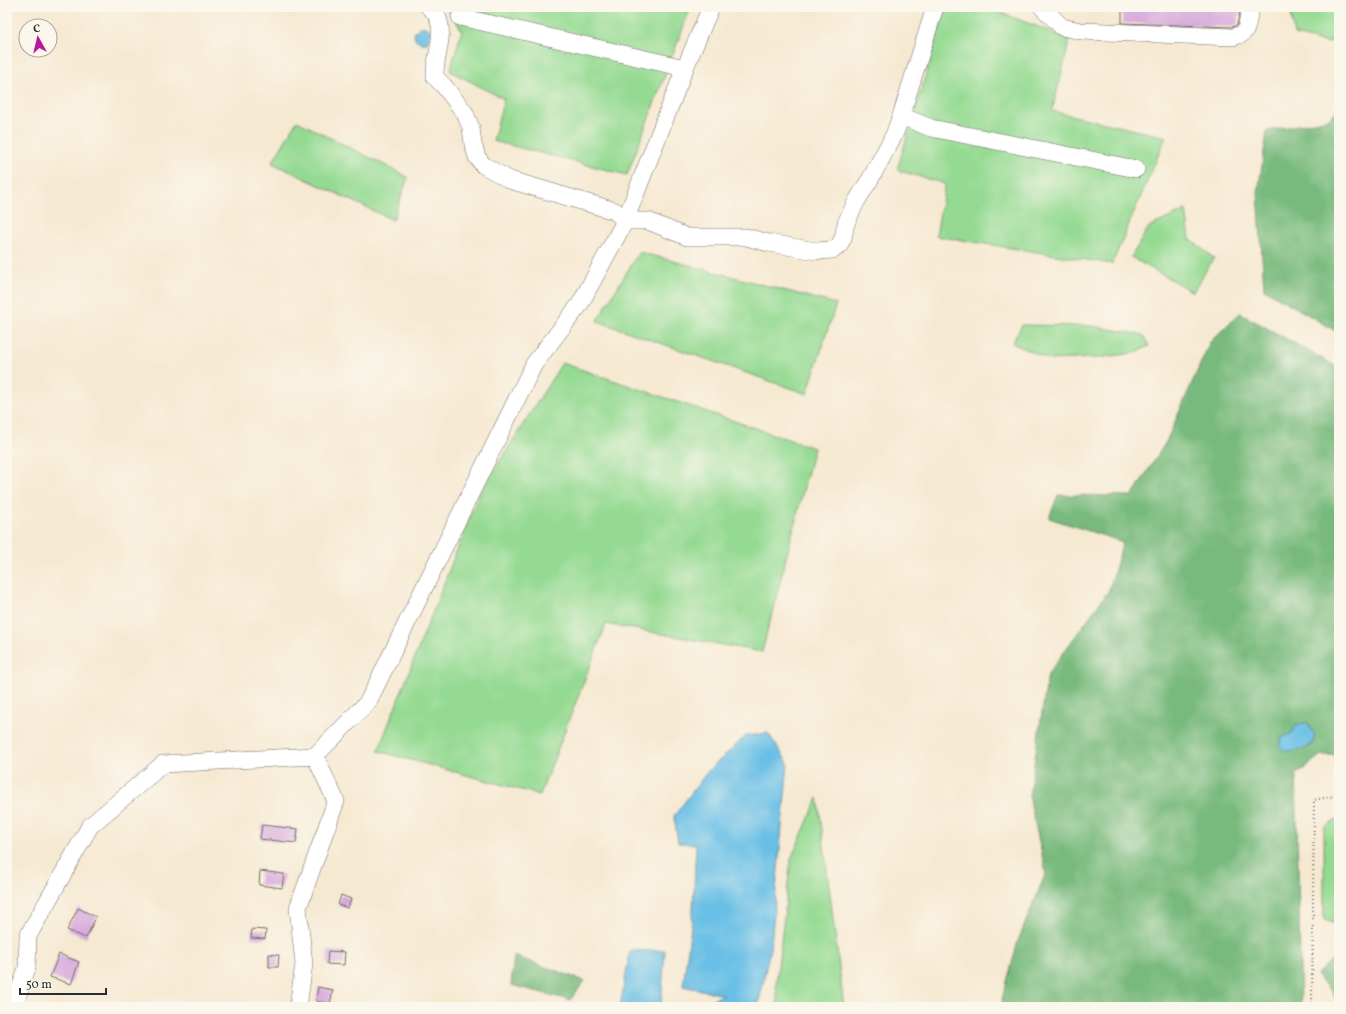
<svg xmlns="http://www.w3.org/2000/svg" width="1346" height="1014" font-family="Vollkorn,serif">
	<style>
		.green { fill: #95da93; stroke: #60825f }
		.forest { fill: #78ba7d; stroke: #527254 }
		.water { fill: #69bfe6; stroke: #4a7588 }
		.building { fill: #d7a9db }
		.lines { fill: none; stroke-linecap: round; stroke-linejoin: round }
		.minor-casing { stroke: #726e65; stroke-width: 18 }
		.path { stroke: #726e65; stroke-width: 2; stroke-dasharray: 1 3; stroke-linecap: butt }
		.minor { stroke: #fff; stroke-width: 17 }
	</style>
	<rect width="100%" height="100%" fill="#fbf7ec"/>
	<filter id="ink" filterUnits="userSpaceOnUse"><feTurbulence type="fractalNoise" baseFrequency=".025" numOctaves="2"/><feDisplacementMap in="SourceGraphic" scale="8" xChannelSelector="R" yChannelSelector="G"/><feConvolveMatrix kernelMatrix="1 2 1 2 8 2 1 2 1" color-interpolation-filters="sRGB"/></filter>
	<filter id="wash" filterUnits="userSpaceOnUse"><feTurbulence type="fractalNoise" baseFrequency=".012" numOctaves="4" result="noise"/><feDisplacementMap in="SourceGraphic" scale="16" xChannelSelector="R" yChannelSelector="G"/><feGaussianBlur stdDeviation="0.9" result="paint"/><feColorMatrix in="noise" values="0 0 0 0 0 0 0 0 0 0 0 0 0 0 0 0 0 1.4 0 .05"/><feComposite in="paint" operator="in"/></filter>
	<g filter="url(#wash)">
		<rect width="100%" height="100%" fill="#f6e9d2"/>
		<path class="green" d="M 446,7 L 691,7 L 627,175 L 493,141 L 504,99 L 450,71 L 462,30 Z
			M 946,7 L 986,7 L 1070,39 L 1052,111 L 1166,137 L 1112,264 L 936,236 L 945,184 L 897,170 Z
			M 1290,7 L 1339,7 L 1339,36 L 1328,43 L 1294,35 Z
			M 297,121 L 408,177 L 393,220 L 272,163 Z
			M 1186,210 L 1190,239 L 1214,258 L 1193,292 L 1131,257 L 1149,227 Z
			M 639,252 L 836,304 L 807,394 L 597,321 Z
			M 1022,325 L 1091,326 L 1143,335 L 1149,346 L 1134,353 L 1096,358 L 1050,360 L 1012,343 Z
			M 562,363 L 814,448 L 762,652 L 606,624 L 540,795 L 378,751 L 479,494 Z
			M 818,798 L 844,1007 L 778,1007 L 776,983 L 791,859 Z
			M 1339,818 L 1339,925 L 1324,920 L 1324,828 Z"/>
		<path class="forest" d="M 1339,107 L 1339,333 L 1264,289 L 1258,192 L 1267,131 L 1329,119 Z
			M 1240,313 L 1339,368 L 1339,755 L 1321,755 L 1296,775 L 1301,1007 L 1000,1007 L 1018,941 L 1046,873 L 1029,796 L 1048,674 L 1109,590 L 1123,542 L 1049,518 L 1058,495 L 1132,496 L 1166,442 L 1210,342 Z
			M 1337,955 L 1339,956 L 1339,1007 L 1334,994 L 1316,975 Z
			M 514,956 L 585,981 L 570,1000 L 511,985 Z"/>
		<path class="water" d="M 420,27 L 426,27 L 431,31 L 431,35 L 427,43 L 422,43 L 415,39 C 413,33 415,30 420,27 Z
			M 1308,723 L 1315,736 L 1311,745 L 1296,751 L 1285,751 L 1279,745 L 1282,737 L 1292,733 L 1297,724 Z
			M 768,733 L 788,763 L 771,944 L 758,1007 L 692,1007 L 724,995 L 683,986 L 693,911 L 696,844 L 678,843 L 674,816 L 708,771 L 746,736 Z
			M 665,950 L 661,1007 L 620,1007 L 630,951 Z"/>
		<g id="blocks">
			<path class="building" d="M 1122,7 L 1240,7 L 1240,10 L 1237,25 L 1232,27 L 1122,23 Z
				M 262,825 L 298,829 L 296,843 L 260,839 Z
				M 260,871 L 284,874 L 282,888 L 259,885 Z
				M 341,895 L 351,899 L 348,908 L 338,905 Z
				M 78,908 L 96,917 L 86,938 L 67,930 Z
				M 252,929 L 266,930 L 265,939 L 251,938 Z
				M 328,951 L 345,952 L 344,965 L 327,964 Z
				M 59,954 L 79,962 L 71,984 L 50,977 Z
				M 269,954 L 279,955 L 278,967 L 269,967 Z
				M 318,987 L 333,990 L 330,1004 L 316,1001 Z"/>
		</g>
	</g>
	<g filter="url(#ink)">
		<use href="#blocks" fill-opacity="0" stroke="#726e65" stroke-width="1"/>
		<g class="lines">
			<defs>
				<path id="minor" d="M 429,7 C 431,9 435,11 436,14 C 447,33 434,57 435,77 L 444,86 L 465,113 L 471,128 L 473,144 L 477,157 L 483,165 L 510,180 L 615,211 L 625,221 L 648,221 L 687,237 L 746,237 L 769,243 L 816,251 L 833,250 L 839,246 L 843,238 L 846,223 L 856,202 L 872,176 L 894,135 L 901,116 L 935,7
					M 1042,7 L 1062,27 L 1081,31 L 1233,37 L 1242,34 L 1246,29 L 1251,7
					M 460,17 L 685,68
					M 901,116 L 931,128 L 1136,169
					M 14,1007 L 27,968 L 28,936 L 90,826 L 163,764 L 315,756
					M 298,1007 L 304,964 L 298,908 L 336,801 L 315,756 L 368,702 L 534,364 L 580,304 L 625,221 L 685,68 L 711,7"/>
			</defs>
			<use href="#minor" class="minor-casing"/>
			<path class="path" d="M 1312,1007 L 1314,800 L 1339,795"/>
			<use href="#minor" class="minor"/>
		</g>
	</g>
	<rect width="1346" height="1014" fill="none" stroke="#fbf7ec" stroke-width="24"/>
	<g transform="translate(38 38) rotate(352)"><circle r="19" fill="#fbf7ec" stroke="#a8a59f"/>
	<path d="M0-3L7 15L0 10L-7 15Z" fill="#b5179e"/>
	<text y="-6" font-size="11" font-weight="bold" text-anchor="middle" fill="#2b2b2b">С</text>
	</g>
	<path d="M20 988v6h86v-6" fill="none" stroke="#2b2b2b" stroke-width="2"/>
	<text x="26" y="988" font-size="12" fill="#2b2b2b" stroke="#fbf7ec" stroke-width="3" paint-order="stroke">50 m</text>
</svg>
